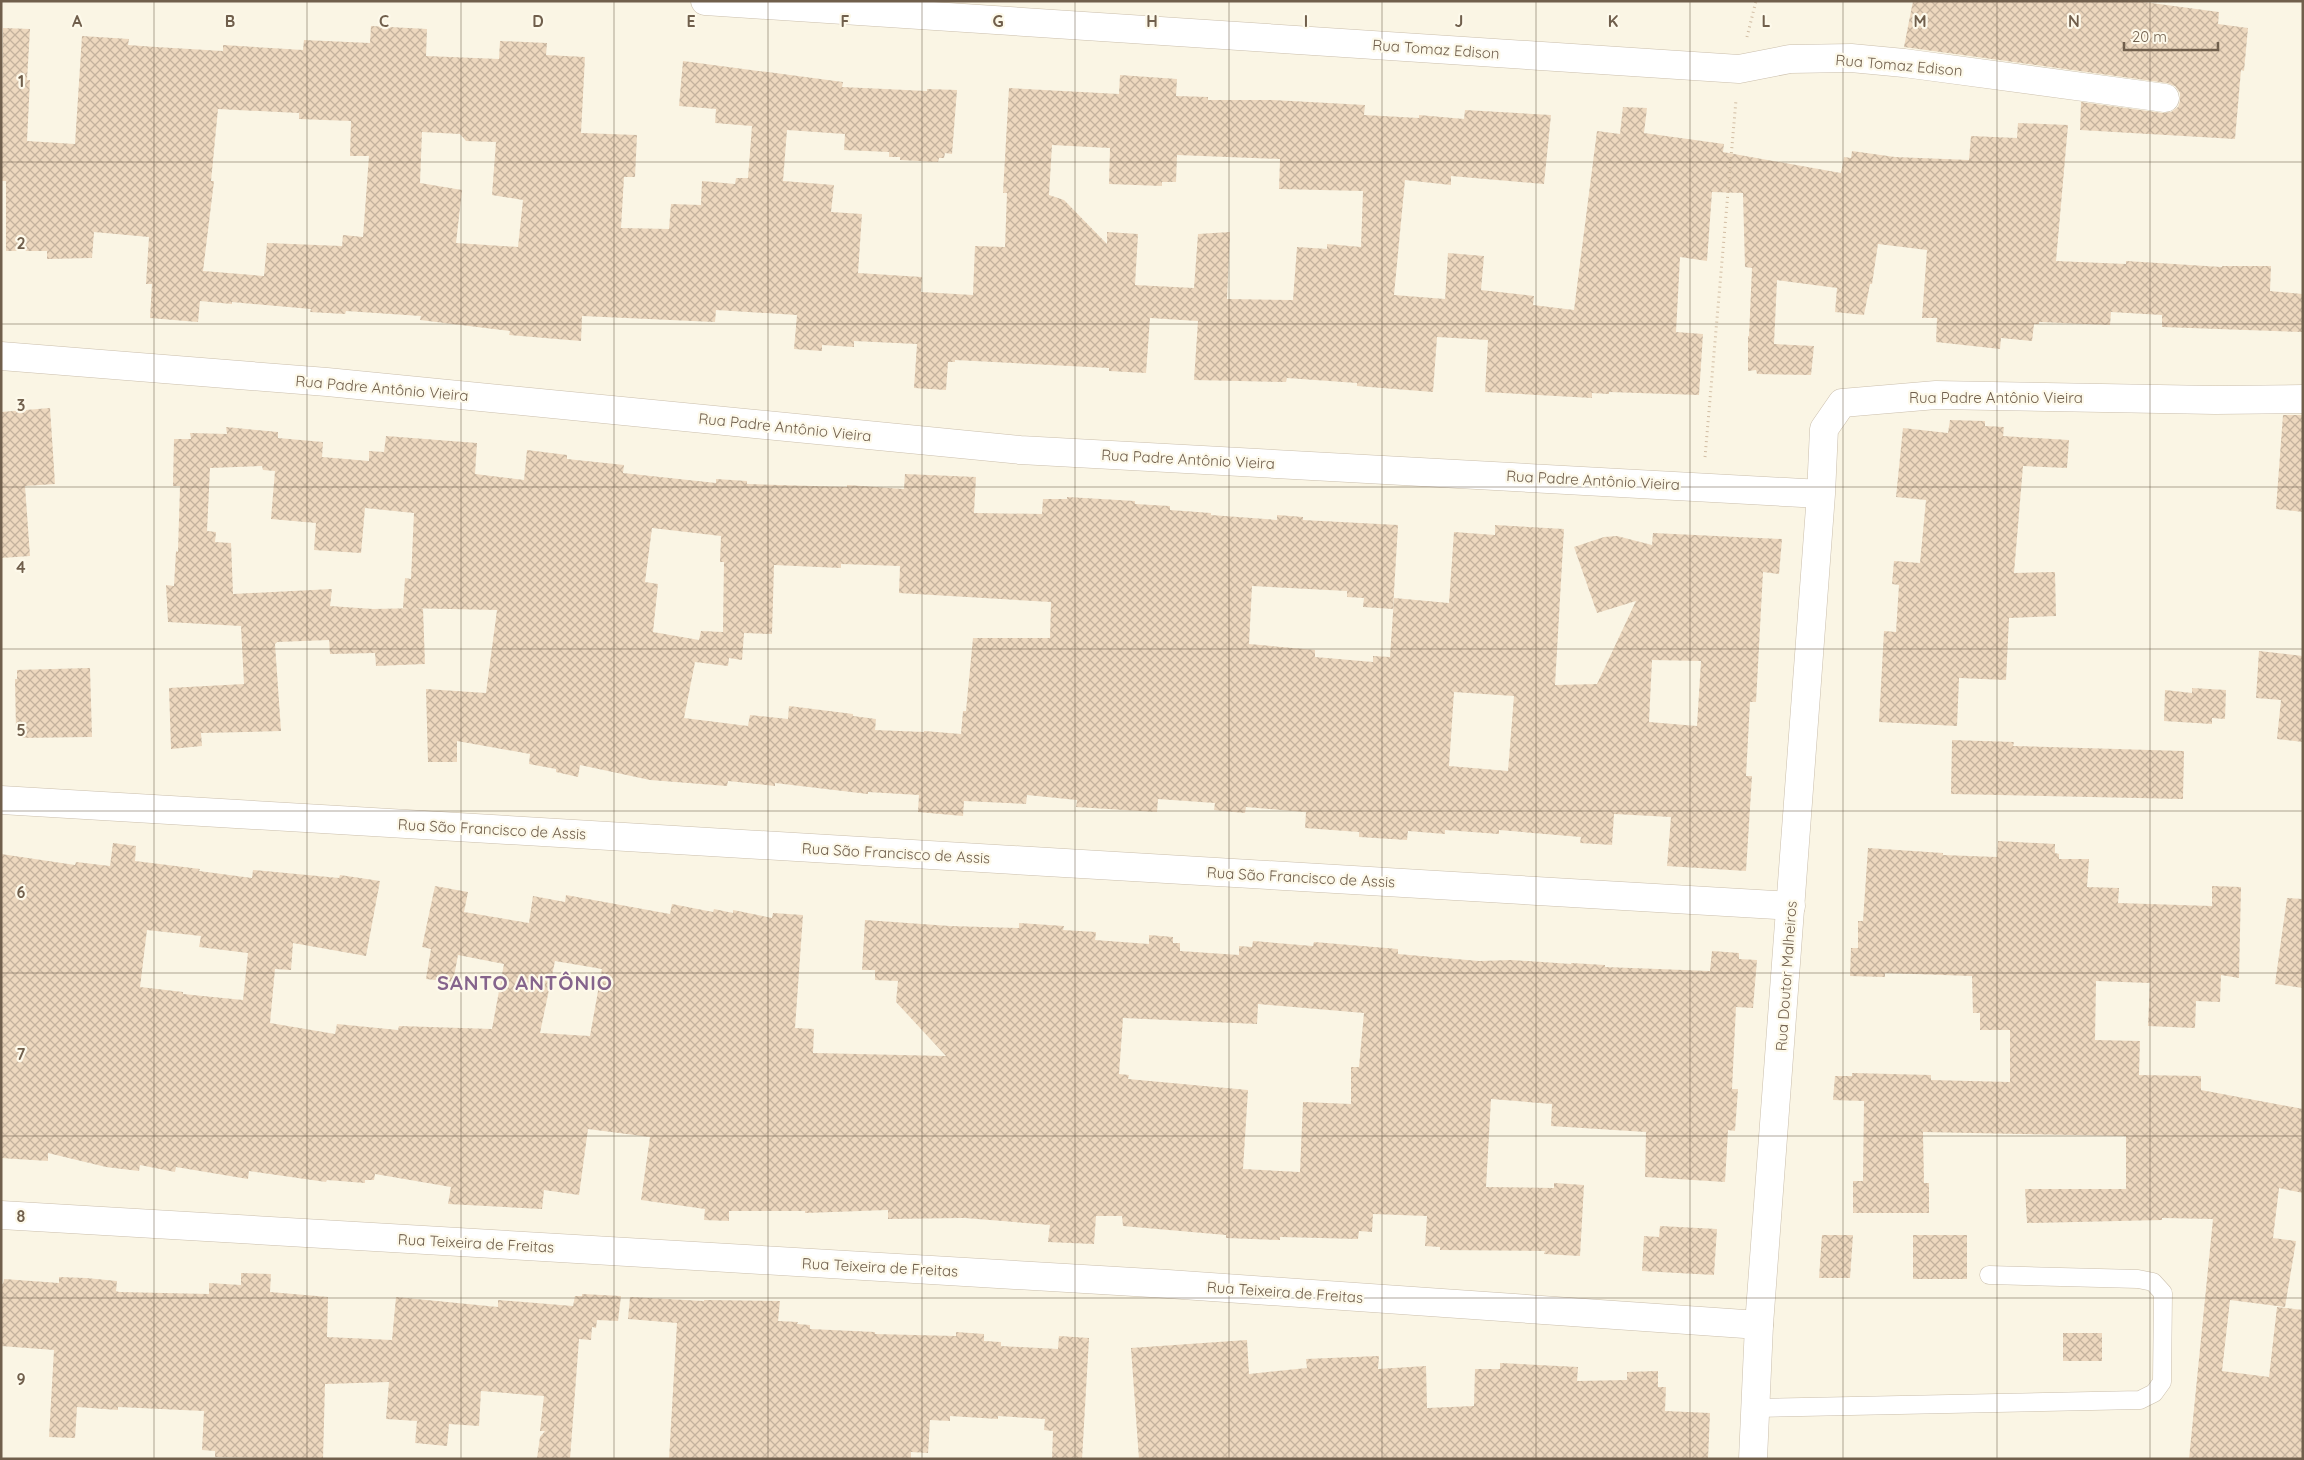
<svg xmlns="http://www.w3.org/2000/svg" width="2304" height="1460" font-family="Quicksand,sans-serif">
	<style>
		.building { fill: url(#building-cross-hatch); fill-rule: evenodd }
		.lines { fill: none; stroke-linecap: round; stroke-linejoin: round }
		.service-casing { stroke: #cabeab; stroke-width: 19 }
		.minor-casing { stroke: #cabeab; stroke-width: 29 }
		.tertiary-casing { stroke: #cabeab; stroke-width: 29 }
		.path { stroke: #d1bca2; stroke-width: 3; stroke-dasharray: 1 4; stroke-linecap: butt }
		.service { stroke: #fff; stroke-width: 18 }
		.minor { stroke: #fff; stroke-width: 28 }
		.tertiary { stroke: #fff; stroke-width: 28 }
		.grid { fill: none; stroke: #705f4c; stroke-width: 1; stroke-opacity: 0.55 }
		.labels { text-anchor: middle; dominant-baseline: central; stroke-width: 4.5; stroke-linejoin: round; paint-order: stroke }
		.street-label { font-size: 15px; fill: #705f4c; stroke: #fdf9ea }
		.district-label { font-size: 20px; font-weight: bold; letter-spacing: 1px; fill: #85648c; stroke: #fdf9ea }
		.grid-label { font-size: 16px; text-anchor: middle; font-weight: bold; fill: #705f4c; stroke: #fdf9ea; stroke-width: 4.5; stroke-linejoin: round; paint-order: stroke }
	</style>
	<defs>
		<pattern id="building-cross-hatch" width="8" height="8" patternUnits="userSpaceOnUse" patternTransform="scale(1.25)"><rect width="8" height="8" fill="#edd8be"/><path d="M0 0l8 8M0 8l8-8" fill="none" stroke="#c4b29d"/></pattern>
	</defs>
	<rect width="100%" height="100%" fill="#faf5e4"/>
	<path class="building" d="M 1913,1 L 2136,1 L 2219,12 L 2218,24 L 2248,28 L 2244,71 L 2241,70 L 2235,139 L 2080,130 L 2081,102 L 2163,113 L 2171,112 L 2178,107 L 2180,101 L 2180,93 L 2175,86 L 2167,83 L 1904,47 Z
		M 371,26 L 427,29 L 426,56 L 499,59 L 500,41 L 547,43 L 546,55 L 585,57 L 581,133 L 637,135 L 635,177 L 624,177 L 621,228 L 669,229 L 671,204 L 701,205 L 702,181 L 735,184 L 736,178 L 748,178 L 752,126 L 715,123 L 716,109 L 679,106 L 683,61 L 843,82 L 842,87 L 927,91 L 927,89 L 957,90 L 952,154 L 945,153 L 944,158 L 939,158 L 938,162 L 900,160 L 900,157 L 889,157 L 889,152 L 844,150 L 845,134 L 787,130 L 783,181 L 834,185 L 831,212 L 862,214 L 858,273 L 922,277 L 921,292 L 973,295 L 975,246 L 1005,247 L 1007,193 L 1003,193 L 1009,88 L 1119,94 L 1120,75 L 1177,79 L 1176,96 L 1208,97 L 1208,100 L 1273,100 L 1365,105 L 1364,115 L 1419,118 L 1419,115 L 1464,119 L 1465,110 L 1551,115 L 1544,184 L 1451,176 L 1451,185 L 1405,180 L 1394,295 L 1445,299 L 1448,253 L 1484,256 L 1481,290 L 1534,296 L 1533,305 L 1574,310 L 1597,131 L 1620,134 L 1623,107 L 1647,108 L 1644,133 L 1724,144 L 1723,152 L 1841,173 L 1844,157 L 1851,158 L 1852,151 L 1895,157 L 1969,160 L 1971,136 L 2017,138 L 2018,123 L 2068,125 L 2056,261 L 2126,264 L 2126,261 L 2222,267 L 2222,266 L 2271,266 L 2270,291 L 2303,294 L 2303,332 L 2162,327 L 2162,315 L 2111,312 L 2110,325 L 2039,322 L 2039,324 L 2034,324 L 2032,341 L 2001,338 L 2000,349 L 1936,342 L 1937,318 L 1922,318 L 1927,250 L 1878,244 L 1872,284 L 1870,284 L 1864,315 L 1835,312 L 1837,288 L 1777,280 L 1774,344 L 1814,346 L 1811,375 L 1757,374 L 1756,370 L 1748,371 L 1748,336 L 1749,336 L 1752,268 L 1745,267 L 1743,193 L 1712,192 L 1707,261 L 1680,257 L 1676,332 L 1703,334 L 1699,395 L 1609,392 L 1609,394 L 1592,393 L 1592,398 L 1485,392 L 1488,340 L 1437,337 L 1433,392 L 1357,386 L 1357,383 L 1287,378 L 1286,382 L 1194,380 L 1198,321 L 1150,318 L 1146,373 L 1109,371 L 1109,368 L 955,360 L 955,362 L 948,362 L 946,390 L 914,388 L 917,344 L 854,341 L 854,347 L 822,345 L 822,351 L 794,349 L 797,315 L 716,310 L 715,322 L 582,316 L 581,341 L 509,335 L 510,331 L 420,320 L 421,316 L 346,311 L 345,314 L 310,312 L 311,309 L 232,302 L 232,304 L 200,301 L 198,322 L 150,318 L 152,284 L 146,284 L 149,237 L 94,232 L 92,258 L 47,259 L 47,251 L 6,251 L 6,181 L 1,181 L 3,28 L 30,29 L 27,80 L 30,80 L 27,141 L 75,144 L 82,36 L 129,39 L 128,45 L 156,47 L 223,51 L 223,45 L 303,50 L 304,40 L 370,43 ZM 218,109 L 299,113 L 299,119 L 351,121 L 350,156 L 369,156 L 363,237 L 343,235 L 342,246 L 267,243 L 264,276 L 203,271 L 214,181 L 211,181 ZM 422,132 L 460,134 L 466,141 L 496,142 L 492,195 L 523,200 L 518,247 L 456,243 L 462,190 L 420,183 ZM 1052,145 L 1110,148 L 1109,184 L 1162,186 L 1162,182 L 1176,182 L 1177,155 L 1280,159 L 1279,189 L 1363,191 L 1361,247 L 1327,244 L 1327,249 L 1297,247 L 1293,300 L 1227,299 L 1230,232 L 1198,234 L 1194,288 L 1135,285 L 1138,234 L 1107,232 L 1107,244 L 1064,200 L 1049,195 Z
		M 50,408 L 55,484 L 25,486 L 30,556 L 1,558 L 1,412 Z
		M 2283,415 L 2303,415 L 2303,512 L 2276,509 Z
		M 1950,420 L 1985,421 L 1985,426 L 2004,427 L 2003,436 L 2069,440 L 2067,468 L 2023,466 L 2014,573 L 2055,572 L 2056,616 L 2009,618 L 2006,680 L 1959,678 L 1957,726 L 1879,722 L 1884,631 L 1896,632 L 1899,585 L 1892,584 L 1894,561 L 1920,563 L 1926,500 L 1896,497 L 1903,428 L 1948,433 Z
		M 226,427 L 278,432 L 278,438 L 323,442 L 322,457 L 369,461 L 369,451 L 384,452 L 386,436 L 477,443 L 475,474 L 524,480 L 527,450 L 567,455 L 567,459 L 624,465 L 623,473 L 716,483 L 716,479 L 747,481 L 747,484 L 847,487 L 847,485 L 904,489 L 905,474 L 976,477 L 974,513 L 1042,514 L 1043,499 L 1067,499 L 1067,497 L 1135,501 L 1135,504 L 1170,506 L 1170,510 L 1211,513 L 1211,515 L 1277,520 L 1277,515 L 1303,517 L 1303,520 L 1398,525 L 1393,609 L 1363,607 L 1364,598 L 1347,597 L 1347,591 L 1252,586 L 1249,644 L 1315,650 L 1315,657 L 1373,662 L 1373,656 L 1390,657 L 1394,598 L 1449,603 L 1454,532 L 1495,535 L 1495,525 L 1564,529 L 1555,685 L 1597,684 L 1636,601 L 1597,613 L 1574,547 L 1604,537 L 1617,536 L 1652,545 L 1653,533 L 1782,539 L 1779,574 L 1763,572 L 1756,702 L 1750,702 L 1746,776 L 1752,776 L 1746,871 L 1667,866 L 1671,817 L 1614,814 L 1612,845 L 1580,843 L 1581,837 L 1499,830 L 1499,834 L 1445,830 L 1445,834 L 1408,831 L 1407,840 L 1359,837 L 1359,832 L 1305,828 L 1306,812 L 1246,807 L 1245,813 L 1214,810 L 1215,803 L 1158,799 L 1157,812 L 1076,807 L 1077,800 L 1027,795 L 1026,804 L 964,801 L 963,816 L 918,812 L 919,795 L 868,792 L 868,794 L 775,783 L 775,786 L 728,781 L 727,786 L 650,780 L 580,765 L 578,777 L 556,772 L 556,769 L 529,764 L 530,754 L 457,741 L 457,762 L 428,762 L 426,689 L 486,693 L 497,610 L 403,608 L 405,578 L 411,579 L 414,513 L 365,508 L 361,553 L 314,550 L 316,523 L 271,519 L 275,471 L 263,470 L 262,466 L 210,468 L 207,531 L 216,532 L 215,542 L 231,543 L 233,594 L 332,589 L 330,606 L 373,609 L 423,608 L 425,664 L 376,666 L 375,653 L 330,654 L 329,640 L 277,642 L 275,644 L 281,731 L 201,733 L 202,746 L 171,749 L 169,688 L 244,684 L 241,626 L 168,622 L 166,585 L 174,586 L 176,551 L 178,552 L 180,486 L 173,486 L 174,439 L 191,439 L 190,433 L 227,434 ZM 652,528 L 721,536 L 720,562 L 724,562 L 723,632 L 701,631 L 699,640 L 653,632 L 658,584 L 645,582 ZM 841,564 L 900,566 L 899,593 L 1051,602 L 1050,638 L 973,638 L 966,711 L 963,711 L 961,734 L 924,731 L 924,732 L 875,730 L 876,719 L 853,716 L 853,714 L 789,706 L 788,719 L 750,715 L 748,726 L 684,718 L 695,662 L 728,666 L 729,658 L 742,660 L 744,633 L 772,634 L 774,565 L 841,568 ZM 1652,660 L 1701,661 L 1697,726 L 1649,722 ZM 1454,692 L 1514,696 L 1508,771 L 1449,766 Z
		M 2259,651 L 2303,656 L 2303,742 L 2277,739 L 2281,700 L 2256,698 Z
		M 90,668 L 92,737 L 18,738 L 18,732 L 16,732 L 15,679 L 17,679 L 17,670 Z
		M 2192,688 L 2226,690 L 2225,719 L 2212,718 L 2212,724 L 2164,721 L 2165,690 L 2192,693 Z
		M 1952,740 L 2014,742 L 2013,746 L 2184,751 L 2183,799 L 1951,794 Z
		M 1998,841 L 2055,844 L 2055,853 L 2059,854 L 2059,859 L 2089,859 L 2087,887 L 2119,888 L 2118,903 L 2212,906 L 2212,886 L 2241,887 L 2239,978 L 2221,975 L 2220,1002 L 2196,1001 L 2195,1028 L 2148,1026 L 2150,983 L 2096,981 L 2095,1040 L 2140,1041 L 2139,1075 L 2201,1076 L 2201,1090 L 2303,1109 L 2303,1193 L 2279,1188 L 2273,1238 L 2296,1241 L 2285,1307 L 2230,1300 L 2222,1371 L 2269,1377 L 2277,1307 L 2303,1310 L 2303,1459 L 2189,1459 L 2213,1219 L 2162,1218 L 2162,1220 L 2027,1223 L 2025,1189 L 2126,1189 L 2126,1136 L 1923,1132 L 1924,1183 L 1929,1183 L 1929,1213 L 1853,1213 L 1853,1181 L 1863,1181 L 1864,1101 L 1833,1100 L 1835,1076 L 1852,1076 L 1852,1073 L 1931,1075 L 1931,1080 L 2010,1082 L 2010,1030 L 1980,1030 L 1980,1013 L 1973,1013 L 1972,976 L 1885,973 L 1885,977 L 1850,976 L 1851,948 L 1858,948 L 1858,921 L 1863,921 L 1868,848 L 1943,853 L 1943,855 L 1997,857 Z
		M 113,843 L 136,846 L 135,861 L 200,869 L 199,871 L 252,878 L 253,870 L 339,878 L 340,875 L 380,881 L 366,956 L 293,943 L 291,970 L 275,969 L 270,1023 L 335,1034 L 337,1024 L 398,1030 L 399,1026 L 492,1029 L 504,964 L 458,955 L 453,982 L 426,979 L 431,949 L 422,947 L 435,886 L 468,892 L 464,912 L 529,923 L 533,896 L 565,902 L 566,895 L 670,914 L 672,904 L 713,912 L 714,909 L 733,913 L 733,910 L 772,918 L 773,913 L 803,915 L 795,1028 L 814,1029 L 813,1053 L 946,1056 L 896,1002 L 898,981 L 875,980 L 875,970 L 862,970 L 865,920 L 950,926 L 1019,928 L 1019,923 L 1064,926 L 1063,930 L 1096,932 L 1095,940 L 1149,944 L 1149,935 L 1173,937 L 1173,943 L 1180,943 L 1180,951 L 1239,955 L 1239,946 L 1252,947 L 1253,941 L 1313,946 L 1314,942 L 1398,949 L 1398,954 L 1479,961 L 1511,960 L 1571,964 L 1571,963 L 1605,965 L 1605,967 L 1710,971 L 1712,951 L 1739,953 L 1739,959 L 1757,960 L 1753,1008 L 1736,1007 L 1732,1089 L 1738,1089 L 1735,1131 L 1728,1130 L 1725,1182 L 1645,1177 L 1646,1132 L 1551,1126 L 1552,1104 L 1491,1099 L 1486,1187 L 1554,1188 L 1554,1183 L 1584,1185 L 1580,1256 L 1544,1254 L 1545,1251 L 1440,1250 L 1440,1247 L 1425,1246 L 1427,1216 L 1373,1214 L 1372,1232 L 1359,1231 L 1358,1239 L 1280,1237 L 1280,1240 L 1226,1238 L 1226,1235 L 1123,1226 L 1122,1216 L 1096,1216 L 1094,1244 L 1048,1242 L 1050,1225 L 965,1218 L 888,1219 L 888,1210 L 805,1213 L 805,1211 L 729,1211 L 729,1221 L 704,1220 L 705,1209 L 641,1200 L 650,1137 L 588,1129 L 579,1195 L 544,1190 L 542,1209 L 448,1204 L 451,1187 L 375,1174 L 374,1180 L 365,1180 L 365,1183 L 327,1180 L 326,1182 L 249,1171 L 248,1179 L 176,1167 L 175,1172 L 140,1165 L 139,1171 L 106,1167 L 48,1153 L 48,1161 L 1,1158 L 1,854 L 75,865 L 76,862 L 110,866 ZM 147,930 L 201,936 L 199,947 L 248,953 L 243,1000 L 183,994 L 183,992 L 140,987 ZM 555,961 L 602,969 L 590,1036 L 540,1033 ZM 1258,1004 L 1364,1013 L 1359,1067 L 1351,1067 L 1351,1104 L 1303,1102 L 1300,1172 L 1243,1169 L 1248,1090 L 1128,1079 L 1129,1075 L 1119,1074 L 1123,1018 L 1257,1024 Z
		M 2287,898 L 2303,899 L 2303,988 L 2275,984 Z
		M 1660,1226 L 1717,1229 L 1714,1275 L 1642,1271 L 1644,1236 L 1659,1237 Z
		M 1822,1235 L 1853,1235 L 1850,1278 L 1819,1278 Z
		M 1913,1235 L 1967,1235 L 1967,1279 L 1913,1279 Z
		M 241,1273 L 271,1274 L 270,1292 L 328,1297 L 327,1337 L 392,1340 L 396,1297 L 498,1307 L 498,1300 L 573,1306 L 575,1296 L 582,1296 L 582,1294 L 621,1296 L 618,1321 L 597,1320 L 596,1328 L 592,1327 L 591,1340 L 579,1339 L 570,1459 L 537,1459 L 540,1437 L 545,1431 L 540,1431 L 544,1396 L 481,1391 L 479,1426 L 449,1424 L 447,1446 L 415,1443 L 417,1421 L 386,1419 L 389,1382 L 325,1384 L 323,1459 L 215,1457 L 215,1451 L 202,1450 L 204,1411 L 118,1407 L 118,1410 L 77,1407 L 75,1438 L 49,1437 L 54,1350 L 1,1346 L 1,1284 L 3,1284 L 4,1279 L 59,1283 L 59,1277 L 86,1278 L 117,1281 L 116,1291 L 119,1292 L 209,1294 L 209,1283 L 241,1285 Z
		M 630,1297 L 704,1301 L 704,1300 L 780,1301 L 778,1321 L 798,1322 L 797,1324 L 810,1325 L 810,1329 L 875,1332 L 875,1334 L 956,1336 L 956,1332 L 984,1334 L 984,1341 L 1001,1342 L 1001,1346 L 1058,1349 L 1059,1336 L 1089,1338 L 1082,1459 L 1052,1459 L 1053,1431 L 1044,1430 L 1045,1419 L 998,1416 L 998,1419 L 950,1416 L 950,1421 L 930,1420 L 928,1453 L 911,1452 L 911,1459 L 669,1459 L 677,1323 L 628,1319 Z
		M 2063,1333 L 2102,1333 L 2102,1361 L 2063,1361 Z
		M 1247,1340 L 1249,1374 L 1307,1368 L 1306,1359 L 1379,1356 L 1378,1369 L 1426,1366 L 1427,1408 L 1474,1406 L 1475,1369 L 1500,1369 L 1500,1363 L 1578,1367 L 1577,1381 L 1627,1380 L 1627,1372 L 1658,1371 L 1658,1387 L 1666,1387 L 1665,1411 L 1710,1413 L 1708,1459 L 1139,1459 L 1131,1348 Z"/>
	<g class="lines">
		<defs>
			<path id="service" d="M 1756,1408 L 2140,1400 L 2154,1393 L 2162,1382 L 2163,1293 L 2153,1282 L 2138,1279 L 1989,1275"/>
			<path id="minor" d="M 705,1 L 1739,69 L 1790,59 L 1851,58 L 1904,63 L 2165,98
				M 1,800 L 1791,906
				M 1,1215 L 1168,1284 L 1759,1325"/>
			<path id="tertiary" d="M 1,356 L 327,382 L 1020,450 L 1821,494
				M 1753,1459 L 1759,1325 L 1821,494 L 1824,429 L 1842,403 L 1936,395 L 2215,400 L 2303,399"/>
		</defs>
		<use href="#service" class="service-casing"/>
		<use href="#minor" class="minor-casing"/>
		<use href="#tertiary" class="tertiary-casing"/>
		<path class="path" d="M 1747,37 L 1756,1
			M 1705,457 L 1736,100"/>
		<use href="#service" class="service"/>
		<use href="#minor" class="minor"/>
		<use href="#tertiary" class="tertiary"/>
	</g>
	<path class="grid" d="M 154,1 L 154,1459M 307,1 L 307,1459M 461,1 L 461,1459M 614,1 L 614,1459M 768,1 L 768,1459M 922,1 L 922,1459M 1075,1 L 1075,1459M 1229,1 L 1229,1459M 1382,1 L 1382,1459M 1536,1 L 1536,1459M 1690,1 L 1690,1459M 1843,1 L 1843,1459M 1997,1 L 1997,1459M 2150,1 L 2150,1459M 1,162 L 2303,162M 1,324 L 2303,324M 1,487 L 2303,487M 1,649 L 2303,649M 1,811 L 2303,811M 1,973 L 2303,973M 1,1136 L 2303,1136M 1,1298 L 2303,1298"/>
	<g class="labels">
		<g class="street-label">
			<text transform="translate(1436 49) rotate(4)">Rua Tomaz Edison</text>
			<text transform="translate(1899 65) rotate(5)">Rua Tomaz Edison</text>
			<text transform="translate(382 388) rotate(5)">Rua Padre Antônio Vieira</text>
			<text x="1996" y="397">Rua Padre Antônio Vieira</text>
			<text transform="translate(785 427) rotate(6)">Rua Padre Antônio Vieira</text>
			<text transform="translate(1188 459) rotate(3)">Rua Padre Antônio Vieira</text>
			<text transform="translate(1593 480) rotate(3)">Rua Padre Antônio Vieira</text>
			<text transform="translate(492 829) rotate(3)">Rua São Francisco de Assis</text>
			<text transform="translate(896 853) rotate(3)">Rua São Francisco de Assis</text>
			<text transform="translate(1301 877) rotate(3)">Rua São Francisco de Assis</text>
			<text transform="translate(1786 976) rotate(-86)">Rua Doutor Malheiros</text>
			<text transform="translate(476 1243) rotate(3)">Rua Teixeira de Freitas</text>
			<text transform="translate(880 1267) rotate(3)">Rua Teixeira de Freitas</text>
			<text transform="translate(1285 1292) rotate(4)">Rua Teixeira de Freitas</text>
		</g>
		<g class="district-label">
			<text x="525" y="982">SANTO ANTÔNIO</text>
		</g>
	</g>
	<g class="grid-label">
		<text x="77" y="27">A</text>
		<text x="230" y="27">B</text>
		<text x="384" y="27">C</text>
		<text x="538" y="27">D</text>
		<text x="691" y="27">E</text>
		<text x="845" y="27">F</text>
		<text x="998" y="27">G</text>
		<text x="1152" y="27">H</text>
		<text x="1306" y="27">I</text>
		<text x="1459" y="27">J</text>
		<text x="1613" y="27">K</text>
		<text x="1766" y="27">L</text>
		<text x="1920" y="27">M</text>
		<text x="2074" y="27">N</text>
		<text x="21" y="87">1</text>
		<text x="21" y="249">2</text>
		<text x="21" y="411">3</text>
		<text x="21" y="573">4</text>
		<text x="21" y="736">5</text>
		<text x="21" y="898">6</text>
		<text x="21" y="1060">7</text>
		<text x="21" y="1222">8</text>
		<text x="21" y="1385">9</text>
	</g>
	<rect width="2304" height="1460" fill="none" stroke="#705f4c" stroke-width="5"/>
	<path d="M2124 42v8h94v-8" fill="none" stroke="#705f4c" stroke-width="2.5"/>
	<text x="2132" y="42" font-size="15" fill="#705f4c" stroke="#fdf9ea" stroke-width="4" paint-order="stroke">20 m</text>
</svg>
